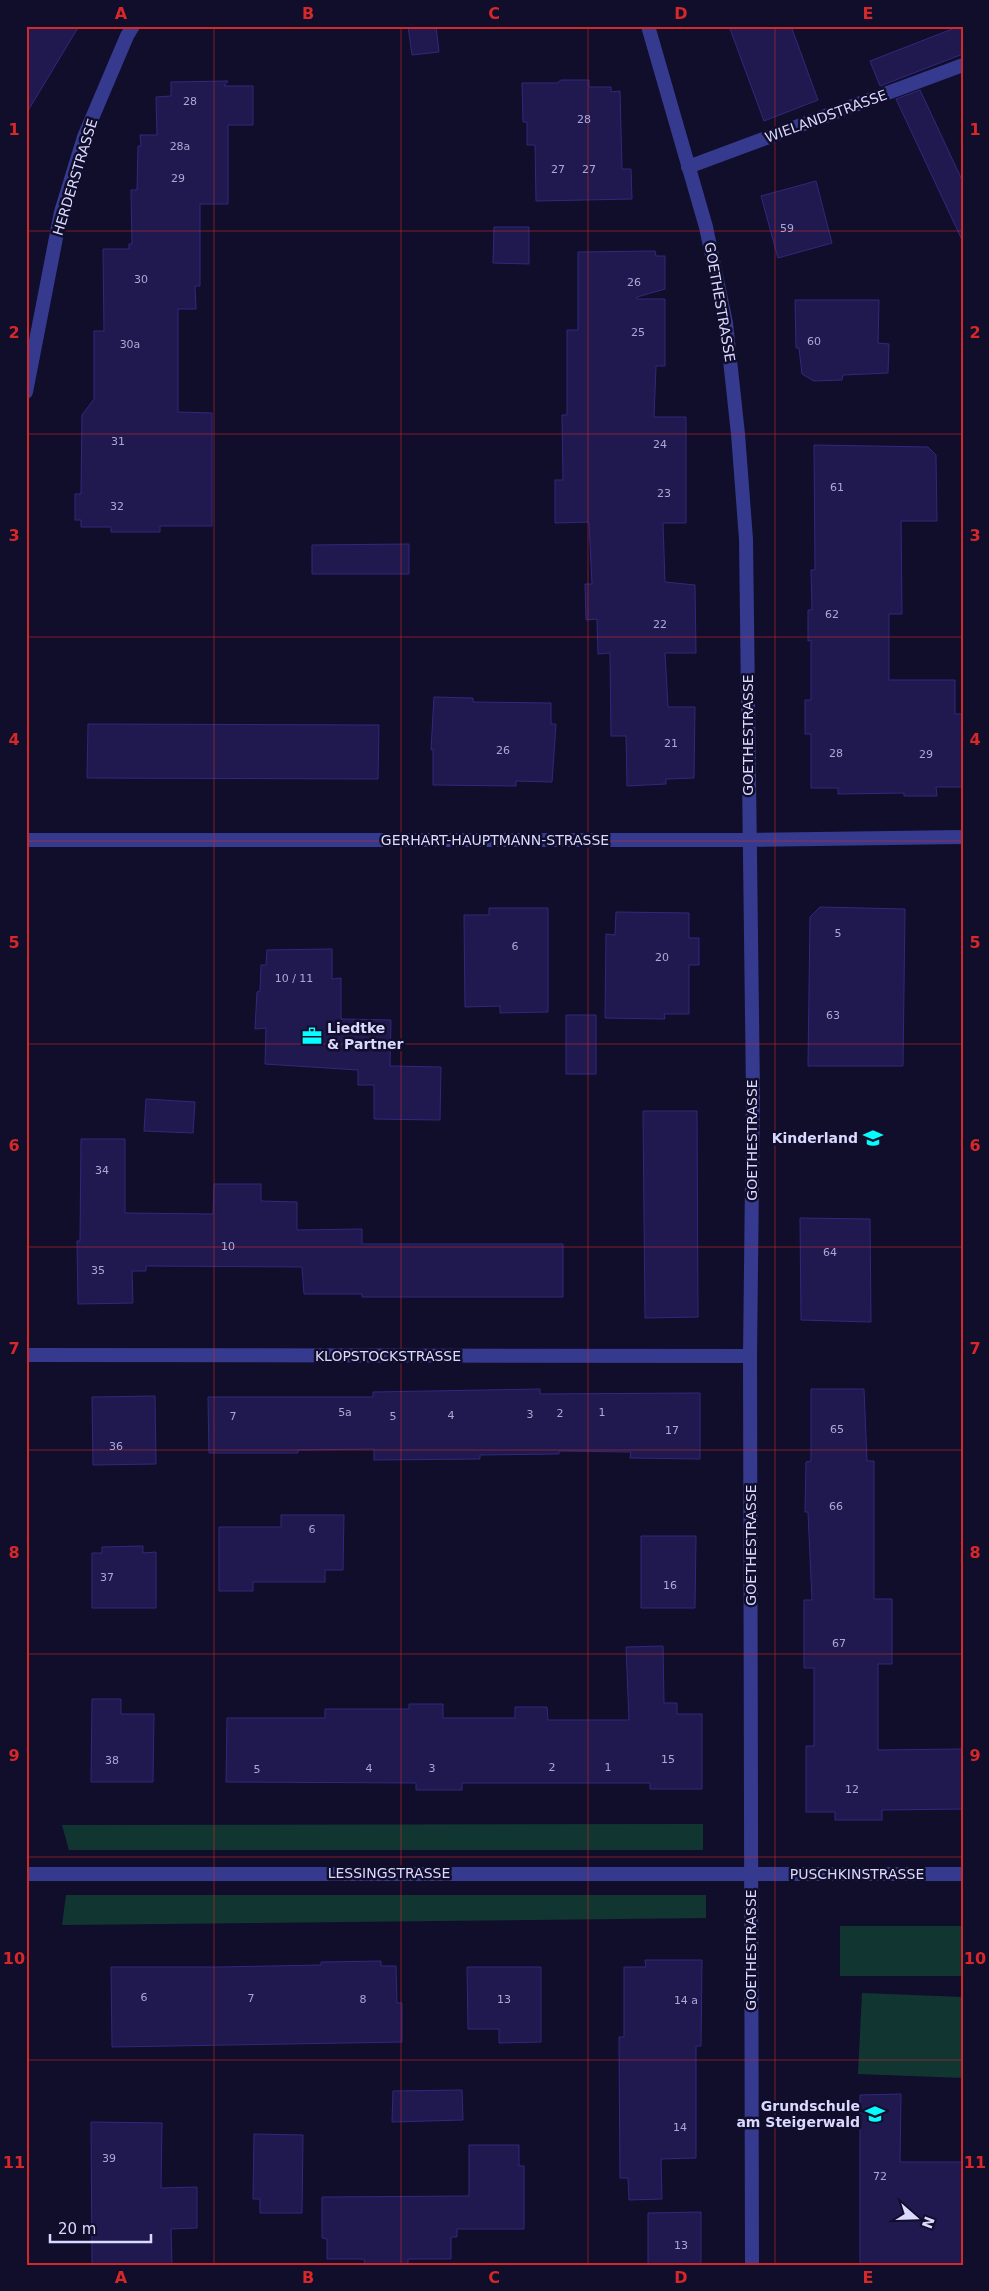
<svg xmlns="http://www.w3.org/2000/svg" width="989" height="2291" font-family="'DejaVu Sans',sans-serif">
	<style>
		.green { fill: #113632 }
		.building { fill: #1f194f; stroke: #31287d }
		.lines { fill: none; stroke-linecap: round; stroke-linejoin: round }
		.minor { stroke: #353a8f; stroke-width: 14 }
		.grid { fill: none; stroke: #d62828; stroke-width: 1; stroke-opacity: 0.55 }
		.labels { text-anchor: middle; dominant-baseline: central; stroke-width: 5; stroke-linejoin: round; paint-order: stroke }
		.number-label { font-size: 11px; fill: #aba9d3 }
		.street-label { font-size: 14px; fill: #dad9ff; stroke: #110e2c }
		.poi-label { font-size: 14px; font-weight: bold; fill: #dad9ff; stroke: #110e2c; text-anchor: end }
		.neatline { fill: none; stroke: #d62828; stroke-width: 2 }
		.grid-label { font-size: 16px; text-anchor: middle; font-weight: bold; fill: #d62828 }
	</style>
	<rect width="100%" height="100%" fill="#110e2c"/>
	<path class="green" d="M 703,1824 L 703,1850 L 69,1850 L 62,1825 Z
		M 66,1895 L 706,1895 L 706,1918 L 62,1925 Z
		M 840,1926 L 963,1926 L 963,1976 L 840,1976 Z
		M 862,1993 L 963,1997 L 963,2078 L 858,2074 Z"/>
	<path class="building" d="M 26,26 L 79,26 L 26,114 Z
		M 408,26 L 436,26 L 439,52 L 412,55 Z
		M 729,26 L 791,26 L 818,100 L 764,121 Z
		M 960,26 L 963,26 L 963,54 L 880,86 L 870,61 Z
		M 561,80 L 589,80 L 589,87 L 611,87 L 611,92 L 620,91 L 622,169 L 631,169 L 632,199 L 536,201 L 535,145 L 527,145 L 527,122 L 523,122 L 522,83 L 557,83 Z
		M 228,81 L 224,86 L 253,86 L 253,125 L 228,125 L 228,204 L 200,204 L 200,286 L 195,286 L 196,309 L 178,309 L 178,412 L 212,413 L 212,526 L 160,526 L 160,532 L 111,532 L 111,527 L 81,527 L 81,520 L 75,520 L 75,494 L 81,494 L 82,415 L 94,399 L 94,331 L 104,331 L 103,249 L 129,249 L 129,244 L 132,244 L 131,190 L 137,190 L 138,146 L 141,146 L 140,135 L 157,135 L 156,97 L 171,96 L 171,82 Z
		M 920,90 L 963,182 L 963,242 L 896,99 Z
		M 816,181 L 832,243 L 778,258 L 761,196 Z
		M 494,227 L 529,227 L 529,264 L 493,263 Z
		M 655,251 L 656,256 L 665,256 L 665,289 L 637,297 L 637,299 L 665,299 L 665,366 L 656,366 L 654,417 L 686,417 L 686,523 L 663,523 L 665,582 L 695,585 L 696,653 L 665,653 L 668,707 L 695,707 L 694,778 L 666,779 L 666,784 L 627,786 L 626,736 L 611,736 L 610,653 L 598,654 L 597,619 L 586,620 L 585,584 L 592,584 L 589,522 L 555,523 L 555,480 L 563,480 L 562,415 L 567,415 L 567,330 L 578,330 L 578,252 Z
		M 795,300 L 879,300 L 878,343 L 889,344 L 888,373 L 843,375 L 842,380 L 814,381 L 802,374 L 799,348 L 796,348 Z
		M 814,445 L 928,447 L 936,455 L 937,521 L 901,521 L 902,614 L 889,614 L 889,680 L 955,680 L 955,714 L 963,714 L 963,787 L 936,787 L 937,796 L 904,796 L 904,793 L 838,794 L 838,788 L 811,788 L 811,734 L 805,734 L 805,700 L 811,700 L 811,640 L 808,641 L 808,610 L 812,610 L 811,570 L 815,570 Z
		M 409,544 L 409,574 L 312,574 L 312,545 Z
		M 434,697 L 473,698 L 473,702 L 551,703 L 551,724 L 556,724 L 552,782 L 516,781 L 516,786 L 433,785 L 433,749 L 431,750 Z
		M 88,724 L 379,725 L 378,779 L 87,778 Z
		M 820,907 L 905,909 L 903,1066 L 808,1066 L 810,917 Z
		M 489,908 L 548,908 L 548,1012 L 500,1013 L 500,1006 L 465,1007 L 464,915 L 489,915 Z
		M 616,912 L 689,913 L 689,938 L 699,938 L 699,965 L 689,965 L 689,1014 L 664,1014 L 665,1019 L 605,1018 L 606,934 L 615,935 Z
		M 332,949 L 332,979 L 341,978 L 341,1019 L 391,1020 L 390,1066 L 441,1067 L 440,1120 L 374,1119 L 374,1085 L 358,1085 L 358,1070 L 265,1064 L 266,1028 L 255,1029 L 257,992 L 260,991 L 261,965 L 266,965 L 267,950 Z
		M 566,1015 L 596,1015 L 596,1074 L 566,1074 Z
		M 146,1099 L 195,1102 L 193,1133 L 144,1131 Z
		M 643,1111 L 697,1111 L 698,1317 L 645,1318 Z
		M 81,1139 L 125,1139 L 125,1213 L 213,1214 L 214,1184 L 261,1184 L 261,1201 L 297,1202 L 297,1230 L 362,1229 L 362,1244 L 563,1244 L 563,1297 L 362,1297 L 362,1294 L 304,1294 L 302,1267 L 146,1266 L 146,1271 L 132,1271 L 133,1303 L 78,1304 L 77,1241 L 80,1241 Z
		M 800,1218 L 870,1219 L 871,1322 L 801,1320 Z
		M 540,1389 L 540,1394 L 700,1393 L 700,1459 L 630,1458 L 631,1452 L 559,1451 L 559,1454 L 480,1455 L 480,1459 L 374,1460 L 374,1449 L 298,1450 L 298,1453 L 209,1453 L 208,1397 L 373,1397 L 373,1392 Z
		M 811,1389 L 864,1389 L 867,1461 L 874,1461 L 874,1599 L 892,1599 L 892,1664 L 878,1664 L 878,1750 L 963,1749 L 963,1809 L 882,1810 L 882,1820 L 835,1820 L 835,1812 L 806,1812 L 806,1746 L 814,1746 L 814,1668 L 804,1668 L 804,1600 L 812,1600 L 808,1512 L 805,1512 L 806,1462 L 811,1461 Z
		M 155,1396 L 156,1464 L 93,1465 L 92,1397 Z
		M 281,1515 L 344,1515 L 343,1570 L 325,1570 L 325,1582 L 253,1582 L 253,1591 L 219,1591 L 219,1527 L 281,1527 Z
		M 641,1536 L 696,1536 L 695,1608 L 641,1608 Z
		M 143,1546 L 143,1553 L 156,1552 L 156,1608 L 92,1608 L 92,1553 L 102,1553 L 102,1547 Z
		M 663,1646 L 664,1703 L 677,1703 L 677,1714 L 702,1714 L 702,1789 L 650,1789 L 650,1783 L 462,1783 L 462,1790 L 416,1790 L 416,1783 L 226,1782 L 227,1718 L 325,1718 L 325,1709 L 409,1709 L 409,1704 L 443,1704 L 443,1718 L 515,1718 L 515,1707 L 547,1707 L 548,1720 L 629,1720 L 626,1647 Z
		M 92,1699 L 121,1699 L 121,1714 L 154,1714 L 153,1782 L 91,1782 Z
		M 645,1960 L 702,1960 L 701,2046 L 696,2046 L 696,2158 L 661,2159 L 662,2199 L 629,2200 L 628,2178 L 620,2178 L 619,2037 L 624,2037 L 624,1967 L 646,1967 Z
		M 381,1961 L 381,1966 L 396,1966 L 397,2003 L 402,2003 L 402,2042 L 112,2047 L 111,1967 L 220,1967 L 321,1965 L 321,1962 Z
		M 467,1967 L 541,1967 L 541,2042 L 499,2043 L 499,2029 L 468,2029 Z
		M 462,2090 L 463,2120 L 392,2122 L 393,2091 Z
		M 901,2094 L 900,2162 L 963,2162 L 963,2265 L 860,2265 L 860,2095 Z
		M 91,2122 L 162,2123 L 161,2188 L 197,2187 L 197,2228 L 171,2229 L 172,2265 L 92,2265 Z
		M 254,2134 L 303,2135 L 302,2213 L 260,2213 L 260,2199 L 253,2199 Z
		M 469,2145 L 519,2145 L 519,2166 L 524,2166 L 524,2229 L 457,2229 L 457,2237 L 451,2237 L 451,2259 L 408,2259 L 408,2265 L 365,2265 L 364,2259 L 327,2259 L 327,2239 L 322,2238 L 322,2197 L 469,2196 Z
		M 701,2212 L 701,2265 L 648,2265 L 648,2213 Z"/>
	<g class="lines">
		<path class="minor" d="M 648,26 L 706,227 L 726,323 L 738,434 L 746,539 L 753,1094 L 750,1356 L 752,2265
			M 688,167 L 963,65
			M 26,392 L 61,212 L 84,137 L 127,36 L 133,26
			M 26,840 L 749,840 L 963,837
			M 26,1355 L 750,1356
			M 26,1874 L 963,1874"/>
	</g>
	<path class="grid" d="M 214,26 L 214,2265M 401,26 L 401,2265M 588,26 L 588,2265M 775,26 L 775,2265M 26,231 L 963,231M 26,434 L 963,434M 26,637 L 963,637M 26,841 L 963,841M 26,1044 L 963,1044M 26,1247 L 963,1247M 26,1450 L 963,1450M 26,1654 L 963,1654M 26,1857 L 963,1857M 26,2060 L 963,2060"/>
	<defs>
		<symbol id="office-bare" viewBox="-9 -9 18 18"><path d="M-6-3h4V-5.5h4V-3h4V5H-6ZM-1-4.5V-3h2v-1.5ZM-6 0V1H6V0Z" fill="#05fdff" stroke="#110e2c" stroke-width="2.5" paint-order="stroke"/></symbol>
		<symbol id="school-bare" viewBox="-9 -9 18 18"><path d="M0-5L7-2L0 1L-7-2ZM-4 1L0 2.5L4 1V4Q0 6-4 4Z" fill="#05fdff" stroke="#110e2c" stroke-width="2.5" paint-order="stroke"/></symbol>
	</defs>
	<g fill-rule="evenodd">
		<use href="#office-bare" x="298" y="1022" width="28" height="28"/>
		<use href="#school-bare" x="859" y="1124" width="28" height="28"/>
		<use href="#school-bare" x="861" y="2100" width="28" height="28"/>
	</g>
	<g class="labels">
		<g class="number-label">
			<text x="190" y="101">28</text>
			<text x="584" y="119">28</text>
			<text x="180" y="146">28a</text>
			<text x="558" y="169">27</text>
			<text x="589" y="169">27</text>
			<text x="178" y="178">29</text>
			<text x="787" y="228">59</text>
			<text x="141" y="279">30</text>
			<text x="634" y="282">26</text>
			<text x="638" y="332">25</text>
			<text x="814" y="341">60</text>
			<text x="130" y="344">30a</text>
			<text x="118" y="441">31</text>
			<text x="660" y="444">24</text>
			<text x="837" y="487">61</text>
			<text x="664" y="493">23</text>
			<text x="117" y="506">32</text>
			<text x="832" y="614">62</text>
			<text x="660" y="624">22</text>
			<text x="671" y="743">21</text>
			<text x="503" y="750">26</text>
			<text x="836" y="753">28</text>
			<text x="926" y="754">29</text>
			<text x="838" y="933">5</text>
			<text x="515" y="946">6</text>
			<text x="662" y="957">20</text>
			<text x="294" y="978">10 / 11</text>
			<text x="833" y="1015">63</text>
			<text x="102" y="1170">34</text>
			<text x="228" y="1246">10</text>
			<text x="830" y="1252">64</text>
			<text x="98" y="1270">35</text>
			<text x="345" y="1412">5a</text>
			<text x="602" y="1412">1</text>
			<text x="560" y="1413">2</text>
			<text x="530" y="1414">3</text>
			<text x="451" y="1415">4</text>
			<text x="233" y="1416">7</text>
			<text x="393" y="1416">5</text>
			<text x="837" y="1429">65</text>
			<text x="672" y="1430">17</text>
			<text x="116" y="1446">36</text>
			<text x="836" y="1506">66</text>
			<text x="312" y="1529">6</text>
			<text x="107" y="1577">37</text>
			<text x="670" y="1585">16</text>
			<text x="839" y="1643">67</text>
			<text x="668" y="1759">15</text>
			<text x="112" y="1760">38</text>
			<text x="552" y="1767">2</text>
			<text x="608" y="1767">1</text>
			<text x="369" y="1768">4</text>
			<text x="432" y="1768">3</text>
			<text x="257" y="1769">5</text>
			<text x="852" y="1789">12</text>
			<text x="144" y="1997">6</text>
			<text x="251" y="1998">7</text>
			<text x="363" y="1999">8</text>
			<text x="504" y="1999">13</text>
			<text x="686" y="2000">14 a</text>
			<text x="680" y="2127">14</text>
			<text x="109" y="2158">39</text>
			<text x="880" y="2176">72</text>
			<text x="681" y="2245">13</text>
		</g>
		<g class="street-label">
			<text transform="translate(826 116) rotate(-20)">WIELANDSTRASSE</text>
			<text transform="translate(75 177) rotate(-73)">HERDERSTRASSE</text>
			<text transform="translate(720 302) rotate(80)">GOETHESTRASSE</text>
			<text transform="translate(748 735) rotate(-90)">GOETHESTRASSE</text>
			<text x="495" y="840">GERHART-HAUPTMANN-STRASSE</text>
			<text transform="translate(752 1140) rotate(-90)">GOETHESTRASSE</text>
			<text x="388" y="1356">KLOPSTOCKSTRASSE</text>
			<text transform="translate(751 1545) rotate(-90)">GOETHESTRASSE</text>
			<text x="389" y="1873">LESSINGSTRASSE</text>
			<text x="857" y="1874">PUSCHKINSTRASSE</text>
			<text transform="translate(751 1950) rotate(-90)">GOETHESTRASSE</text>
		</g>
		<g class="poi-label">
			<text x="327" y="1028" text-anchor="start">Liedtke<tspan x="327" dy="16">&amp; Partner</tspan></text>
			<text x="858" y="1138">Kinderland</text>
			<text x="860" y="2106">Grundschule<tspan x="860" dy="16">am Steigerwald</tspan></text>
		</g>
	</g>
	<rect width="989" height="2291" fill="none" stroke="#110e2c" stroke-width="55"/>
	<g transform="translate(916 2218) rotate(110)" stroke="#110e2c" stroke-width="4" paint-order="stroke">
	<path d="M0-4L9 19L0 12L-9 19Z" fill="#dad9ff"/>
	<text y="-8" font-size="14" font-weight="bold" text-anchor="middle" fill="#dad9ff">N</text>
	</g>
	<path d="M50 2234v8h101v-8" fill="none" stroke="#dad9ff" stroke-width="2.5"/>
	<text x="58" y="2234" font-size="15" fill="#dad9ff" stroke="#110e2c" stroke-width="4" paint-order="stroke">20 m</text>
	<rect x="28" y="28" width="934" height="2236" class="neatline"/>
	<g class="grid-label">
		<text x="121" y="19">A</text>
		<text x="308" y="19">B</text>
		<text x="494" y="19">C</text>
		<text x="681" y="19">D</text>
		<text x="868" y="19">E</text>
		<text x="14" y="135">1</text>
		<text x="975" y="135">1</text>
		<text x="14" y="338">2</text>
		<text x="975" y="338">2</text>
		<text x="14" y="541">3</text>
		<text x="975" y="541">3</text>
		<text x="14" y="745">4</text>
		<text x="975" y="745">4</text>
		<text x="14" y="948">5</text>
		<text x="975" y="948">5</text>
		<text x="14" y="1151">6</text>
		<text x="975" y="1151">6</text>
		<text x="14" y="1354">7</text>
		<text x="975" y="1354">7</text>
		<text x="14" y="1558">8</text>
		<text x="975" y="1558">8</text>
		<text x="14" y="1761">9</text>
		<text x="975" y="1761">9</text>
		<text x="14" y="1964">10</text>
		<text x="975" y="1964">10</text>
		<text x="14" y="2168">11</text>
		<text x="975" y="2168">11</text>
		<text x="121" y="2283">A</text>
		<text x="308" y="2283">B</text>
		<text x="494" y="2283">C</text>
		<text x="681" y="2283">D</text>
		<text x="868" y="2283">E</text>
	</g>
</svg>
